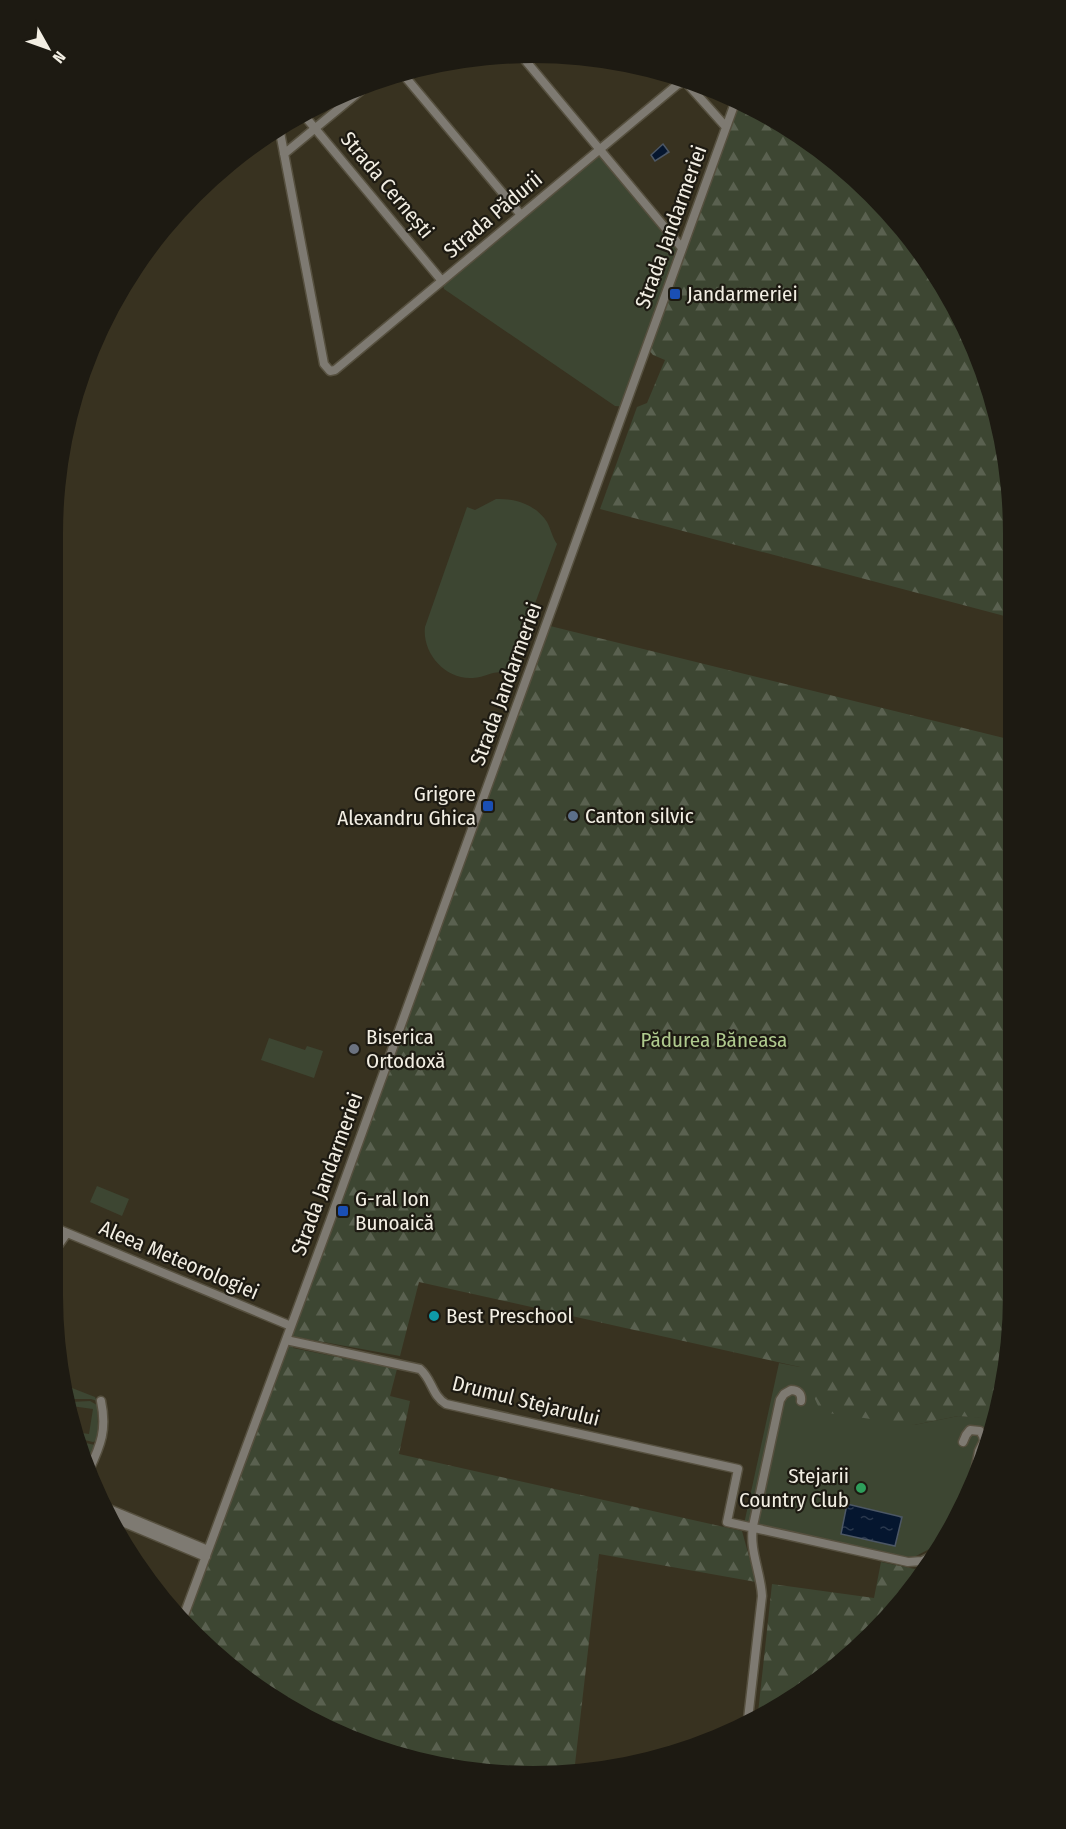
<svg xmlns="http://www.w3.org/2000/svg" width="1066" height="1829" font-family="'Fira Sans Condensed',sans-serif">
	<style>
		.green { fill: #3d4632 }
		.forest { fill: url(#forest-firs) }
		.water { fill: url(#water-ripples); stroke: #4c5765; stroke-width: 1.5 }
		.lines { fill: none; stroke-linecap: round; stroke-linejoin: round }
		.minor-casing { stroke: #56503f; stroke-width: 11 }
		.minor { stroke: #7e7a72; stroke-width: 8 }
		.transit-dot { fill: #1a4fb4; stroke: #1d1a12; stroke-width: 2 }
		.service-dot { fill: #5c6f8a; stroke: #1d1a12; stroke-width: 2 }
		.worship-dot { fill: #6b7280; stroke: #1d1a12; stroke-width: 2 }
		.culture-dot { fill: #0f9aa8; stroke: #1d1a12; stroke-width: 2 }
		.leisure-dot { fill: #2e9e5b; stroke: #1d1a12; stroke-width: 2 }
		.labels { text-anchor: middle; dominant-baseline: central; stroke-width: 4.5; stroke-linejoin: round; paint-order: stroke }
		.street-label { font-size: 21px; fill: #f2eee3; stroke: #1d1a12 }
		.poi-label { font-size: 21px; fill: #f2eee3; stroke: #1d1a12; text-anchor: start }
		.park-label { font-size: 21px; fill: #afca8e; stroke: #1d1a12 }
	</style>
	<defs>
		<pattern id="forest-firs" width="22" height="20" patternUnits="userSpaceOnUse" patternTransform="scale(1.5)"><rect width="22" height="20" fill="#3d4632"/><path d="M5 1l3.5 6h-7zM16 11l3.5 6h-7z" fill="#5a6150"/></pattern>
		<pattern id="water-ripples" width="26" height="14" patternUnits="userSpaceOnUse" patternTransform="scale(1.5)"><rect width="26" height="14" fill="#05162f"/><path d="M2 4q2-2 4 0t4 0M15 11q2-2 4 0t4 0" fill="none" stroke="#2a384d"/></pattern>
	</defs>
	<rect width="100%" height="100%" fill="#383220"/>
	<path class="green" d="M 600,149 L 682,248 L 626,407 L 615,406 L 444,289 L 442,281 Z
		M 496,499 C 516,498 536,505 547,522 C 551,529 552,537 557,544 L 509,674 C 493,669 489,677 473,678 C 445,680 422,653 425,627 L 467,507 L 475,510 Z
		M 269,1038 L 305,1050 L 307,1046 L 323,1051 L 314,1078 L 261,1060 Z
		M 97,1186 L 129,1199 L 122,1216 L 90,1202 Z
		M 779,1363 L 800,1367 L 914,1425 L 958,1416 L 990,1418 L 993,1425 L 988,1451 L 943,1542 L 916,1556 L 905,1557 L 744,1524 Z
		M 67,1386 L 95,1397 L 97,1401 L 91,1399 L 70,1399 Z
		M 90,1401 L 97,1405 L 98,1428 L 96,1441 L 93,1442 L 76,1438 L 75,1432 L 89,1434 L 93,1409 L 71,1406 L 70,1402 Z
		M 76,1441 L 95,1445 L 90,1457 L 79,1453 Z"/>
	<path class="forest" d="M 736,100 L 800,133 L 873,193 L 949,292 L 988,379 L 1012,501 L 1012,618 L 600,509 L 637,407 L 647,403 L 665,360 L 653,355 L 647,348 Z
		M 546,625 L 1012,740 L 1012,1328 L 994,1419 L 958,1416 L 914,1425 L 821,1412 L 800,1367 L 419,1282 L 400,1356 L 296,1337 L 293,1348 L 397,1369 L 390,1396 L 410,1401 L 399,1454 L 742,1531 L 756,1582 L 599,1554 L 574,1773 L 564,1775 L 408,1760 L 266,1695 L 183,1618 Z
		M 934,1559 L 826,1677 L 758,1713 L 772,1584 L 874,1598 L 881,1562 L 915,1569 Z"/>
	<path class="water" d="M 663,144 L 669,152 L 655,161 L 651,155 Z
		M 847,1504 L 902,1517 L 895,1546 L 841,1534 Z"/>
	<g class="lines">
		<defs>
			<path id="minor" d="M 520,54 L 682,248
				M 402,73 L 521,215
				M 683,79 L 726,127
				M 303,114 L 442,281
				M 279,127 L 324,364 L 330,371 L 335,370 L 677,85 L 687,80
				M 284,154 L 370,83
				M 53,1227 L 291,1326
				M 53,1253 L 67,1233
				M 286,1340 L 420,1369 C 432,1379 432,1396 446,1404 L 738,1469 L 727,1522 L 908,1562 L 922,1561 L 937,1554
				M 963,1442 L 966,1435 L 970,1430 L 980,1431 L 983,1436 L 984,1441 L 979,1451 L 973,1481
				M 89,1470 C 101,1445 107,1429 101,1401
				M 109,1509 L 208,1550
				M 115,1519 L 206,1557
				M 183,1618 L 330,1221 L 736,100
				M 748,1719 L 762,1596 C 761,1573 749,1550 753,1526 L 780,1400 L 784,1394 L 791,1390 C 798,1390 802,1394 801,1401"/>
		</defs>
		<use href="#minor" class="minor-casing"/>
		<use href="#minor" class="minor"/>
	</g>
	<g class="transit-dot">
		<rect x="669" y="288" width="12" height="12" rx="3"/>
		<rect x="482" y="800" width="12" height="12" rx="3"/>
		<rect x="337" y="1205" width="12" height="12" rx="3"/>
	</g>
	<circle class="service-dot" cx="573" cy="816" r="6"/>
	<circle class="worship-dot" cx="354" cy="1049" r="6"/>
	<circle class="culture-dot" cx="434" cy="1316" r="6"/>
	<circle class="leisure-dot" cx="861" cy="1488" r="6"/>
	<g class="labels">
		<g class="street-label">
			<text transform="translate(387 185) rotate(50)">Strada Cernești</text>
			<text transform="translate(493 215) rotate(-40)">Strada Pădurii</text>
			<text transform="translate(671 227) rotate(-70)">Strada Jandarmeriei</text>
			<text transform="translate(506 684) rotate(-70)">Strada Jandarmeriei</text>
			<text transform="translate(327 1174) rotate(-70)">Strada Jandarmeriei</text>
			<text transform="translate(179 1260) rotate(23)">Aleea Meteorologiei</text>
			<text transform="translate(526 1401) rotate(14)">Drumul Stejarului</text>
		</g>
		<g class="poi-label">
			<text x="687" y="294">Jandarmeriei</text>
			<text x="476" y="794" text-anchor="end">Grigore<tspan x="476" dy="24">Alexandru Ghica</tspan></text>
			<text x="585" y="816">Canton silvic</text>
			<text x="366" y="1037">Biserica<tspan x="366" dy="24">Ortodoxă</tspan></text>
			<text x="355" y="1199">G-ral Ion<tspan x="355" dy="24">Bunoaică</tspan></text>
			<text x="446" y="1316">Best Preschool</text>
			<text x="849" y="1476" text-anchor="end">Stejarii<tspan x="849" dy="24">Country Club</tspan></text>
		</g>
		<g class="park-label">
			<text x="714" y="1040">Pădurea Băneasa</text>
		</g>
	</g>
	<path d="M0 0H1066V1829H0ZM533 63H533A470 470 0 0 1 1003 533V1296A470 470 0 0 1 533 1766H533A470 470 0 0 1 63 1296V533A470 470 0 0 1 533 63Z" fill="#1d1a12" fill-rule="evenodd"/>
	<g transform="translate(48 48) rotate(130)" stroke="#1d1a12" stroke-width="4.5" paint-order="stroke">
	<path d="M0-4.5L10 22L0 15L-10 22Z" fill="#f2eee3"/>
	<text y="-9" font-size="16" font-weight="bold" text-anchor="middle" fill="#f2eee3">N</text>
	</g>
</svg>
